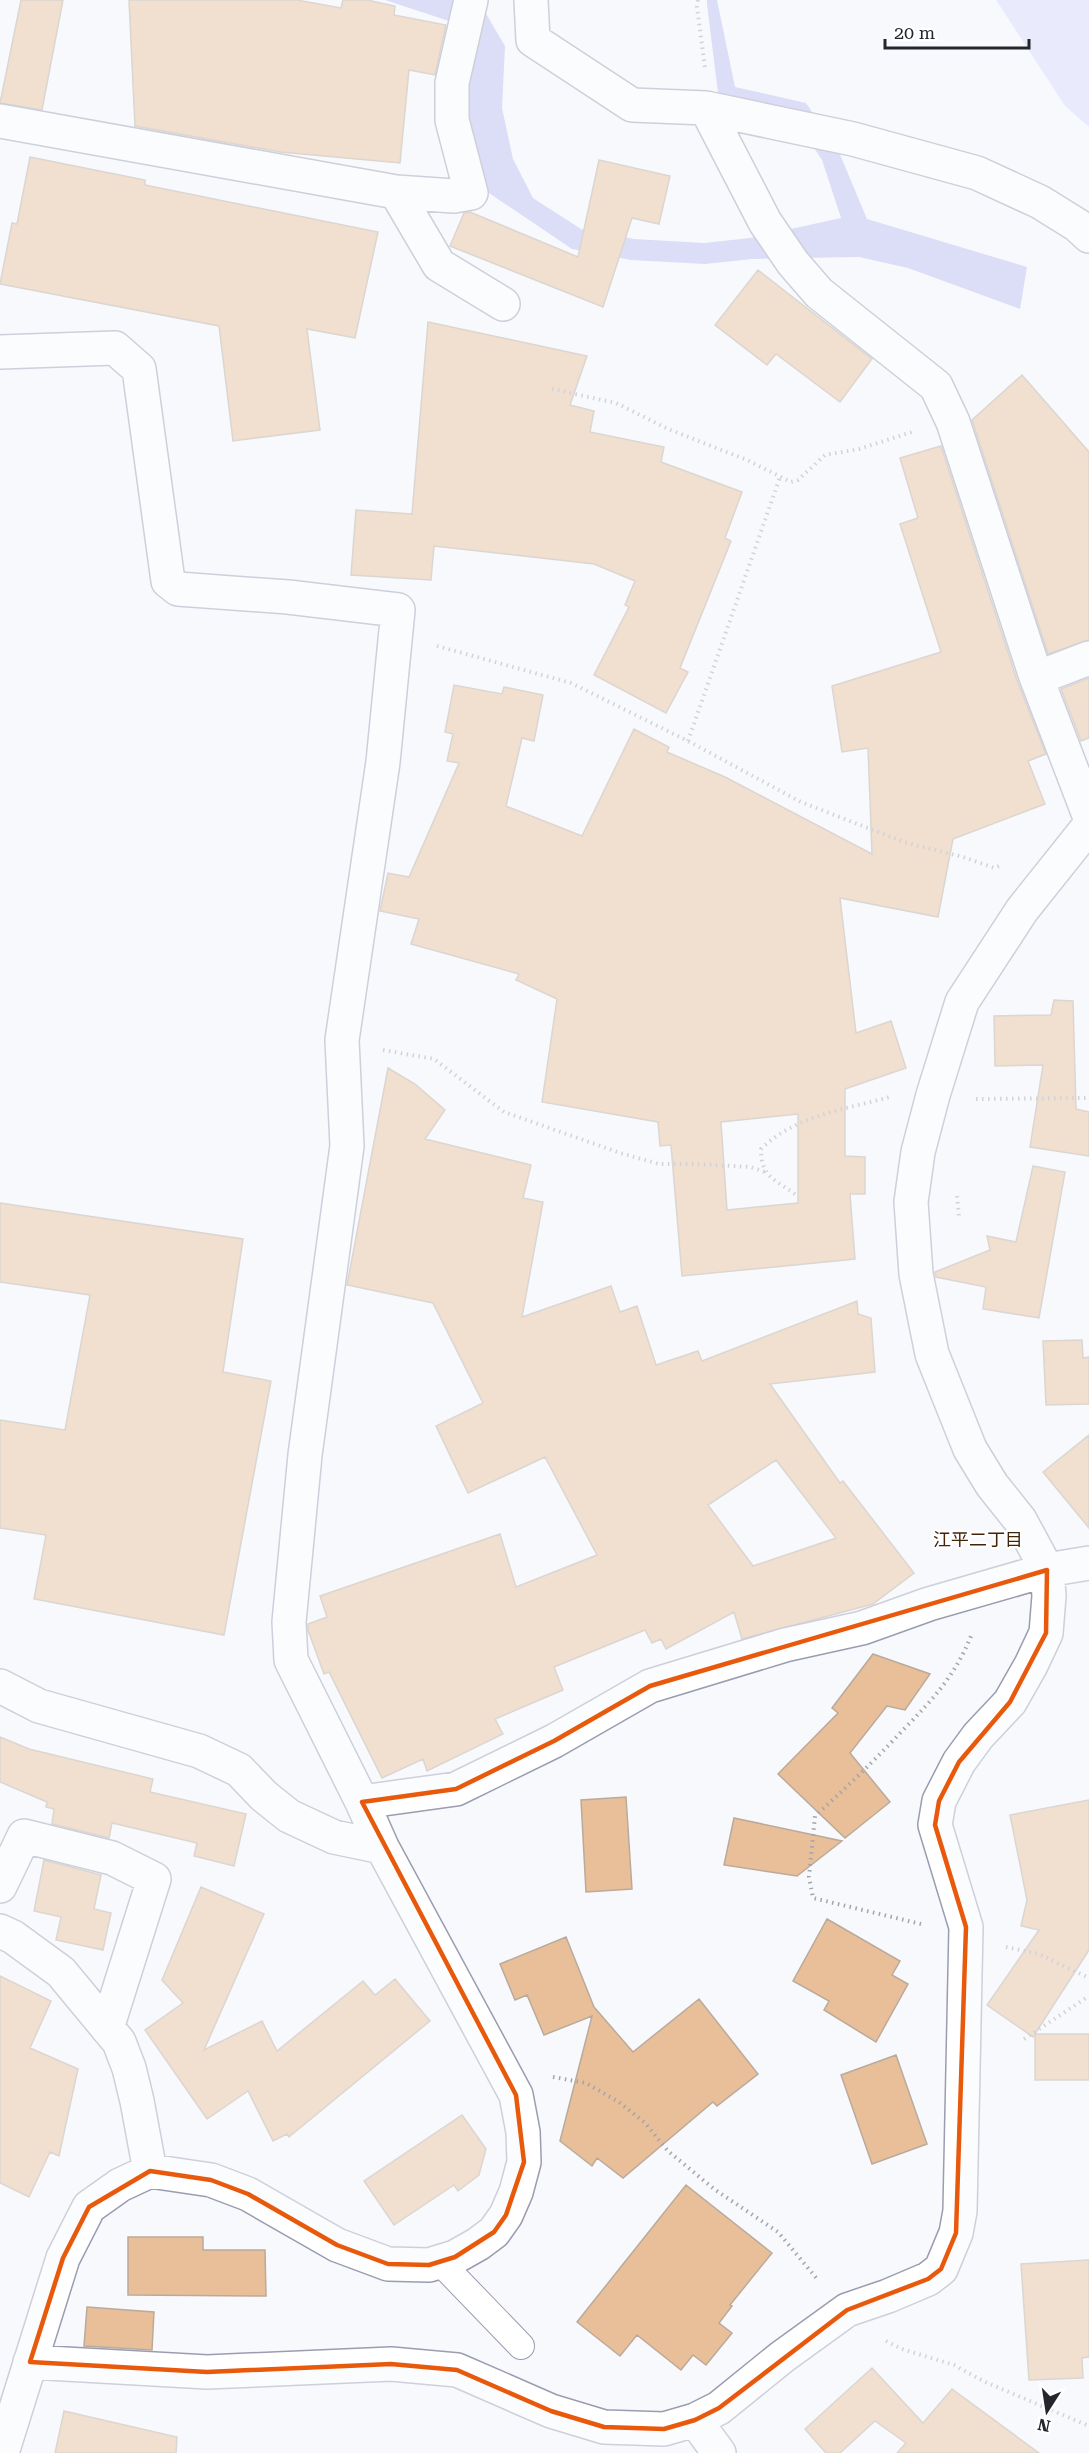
<svg xmlns="http://www.w3.org/2000/svg" width="1089" height="2453" font-family="'Roboto Serif','Noto Sans JP',serif">
	<style>
		.green { fill: #d7d9fd }
		.water { fill: #b9bced }
		.building { fill: #e8bf99; stroke: #baaa9b; stroke-width: 1.5; fill-rule: evenodd }
		.lines { fill: none; stroke-linecap: round; stroke-linejoin: round }
		.lane-casing { stroke: #9b9cb0; stroke-width: 28 }
		.street-casing { stroke: #9b9cb0; stroke-width: 36 }
		.path { stroke: #a4a5aa; stroke-width: 4; stroke-dasharray: 1.5 4.5; stroke-linecap: butt }
		.lane { stroke: #fff; stroke-width: 26 }
		.street { stroke: #fff; stroke-width: 33 }
		.marked { fill: none; stroke: #e8590c; stroke-width: 4.5; stroke-linejoin: round }
		.labels { text-anchor: middle; dominant-baseline: central; stroke-width: 4.5; stroke-linejoin: round; paint-order: stroke }
		.neighbourhood-label { font-size: 18px; fill: #412506; stroke: #fff }
	</style>
	<rect width="100%" height="100%" fill="#f8f9fd"/>
	<path class="green" d="M 996,0 L 1089,0 L 1089,127 L 1065,106 Z"/>
	<path class="water" d="M 385,0 L 478,0 L 505,46 L 502,108 L 513,159 L 533,198 L 581,229 L 634,239 L 704,243 L 750,238 L 841,218 L 822,160 L 795,119 L 719,101 L 707,4 L 707,0 L 717,0 L 735,87 L 806,103 L 839,152 L 867,219 L 1027,267 L 1020,309 L 908,268 L 859,257 L 752,259 L 705,264 L 631,260 L 572,249 L 480,187 L 449,21 Z"/>
	<path class="building" d="M 21,0 L 63,0 L 42,110 L 0,103 Z
		M 129,0 L 297,0 L 341,8 L 343,0 L 367,0 L 395,6 L 394,15 L 446,25 L 435,75 L 409,70 L 400,163 L 280,152 L 135,126 Z
		M 30,157 L 145,180 L 145,185 L 378,232 L 355,338 L 307,329 L 320,430 L 233,441 L 219,326 L 0,284 L 12,223 L 17,224 Z
		M 599,160 L 670,176 L 659,224 L 632,218 L 603,307 L 450,246 L 464,213 L 470,212 L 578,257 Z
		M 758,270 L 872,359 L 840,402 L 776,354 L 767,365 L 715,325 Z
		M 428,322 L 587,356 L 570,405 L 594,411 L 590,432 L 664,447 L 661,462 L 742,492 L 725,538 L 731,541 L 680,668 L 688,672 L 666,713 L 594,675 L 629,607 L 625,605 L 635,581 L 594,564 L 434,546 L 431,580 L 351,575 L 356,510 L 412,514 Z
		M 1022,375 L 1089,452 L 1089,640 L 1048,654 L 972,420 Z
		M 941,446 L 1017,680 L 1046,754 L 1028,761 L 1045,804 L 953,839 L 938,917 L 840,898 L 856,1033 L 891,1021 L 906,1068 L 845,1089 L 845,1156 L 865,1157 L 865,1194 L 850,1194 L 855,1259 L 682,1276 L 671,1145 L 660,1146 L 658,1122 L 542,1102 L 557,999 L 516,980 L 519,974 L 411,944 L 419,919 L 380,911 L 388,873 L 409,877 L 459,763 L 447,761 L 453,734 L 445,732 L 454,685 L 502,694 L 504,687 L 543,695 L 534,741 L 522,738 L 506,806 L 582,836 L 634,729 L 669,747 L 667,752 L 725,777 L 872,854 L 868,748 L 842,752 L 832,686 L 941,652 L 900,524 L 918,518 L 900,458 ZM 798,1114 L 798,1203 L 727,1210 L 721,1122 Z
		M 1089,678 L 1089,738 L 1081,741 L 1061,689 Z
		M 1054,1000 L 1073,1001 L 1076,1109 L 1089,1112 L 1089,1156 L 1030,1147 L 1043,1065 L 995,1066 L 994,1016 L 1051,1015 Z
		M 388,1068 L 415,1084 L 445,1110 L 425,1139 L 531,1165 L 523,1198 L 543,1202 L 522,1317 L 611,1286 L 620,1312 L 637,1306 L 656,1365 L 698,1351 L 702,1361 L 857,1301 L 858,1314 L 871,1318 L 875,1372 L 770,1384 L 840,1483 L 843,1481 L 914,1573 L 873,1604 L 742,1639 L 734,1612 L 666,1649 L 661,1639 L 652,1643 L 645,1630 L 554,1667 L 563,1690 L 495,1719 L 503,1734 L 427,1771 L 423,1759 L 382,1778 L 329,1672 L 324,1674 L 308,1630 L 308,1624 L 327,1617 L 320,1596 L 500,1534 L 516,1587 L 597,1555 L 545,1457 L 468,1493 L 436,1426 L 483,1403 L 433,1303 L 347,1285 ZM 776,1460 L 836,1538 L 753,1566 L 708,1505 Z
		M 1033,1166 L 1065,1172 L 1039,1318 L 983,1309 L 986,1287 L 936,1277 L 935,1272 L 990,1250 L 987,1236 L 1016,1242 Z
		M 0,1203 L 243,1239 L 223,1372 L 271,1381 L 224,1635 L 34,1599 L 46,1535 L 0,1528 L 0,1420 L 65,1430 L 90,1295 L 0,1282 Z
		M 1082,1340 L 1083,1358 L 1089,1357 L 1089,1404 L 1046,1405 L 1043,1341 Z
		M 1089,1435 L 1089,1528 L 1043,1472 Z
		M 873,1654 L 930,1674 L 905,1710 L 887,1706 L 850,1753 L 890,1802 L 845,1838 L 778,1774 L 838,1713 L 832,1708 Z
		M 0,1737 L 29,1749 L 153,1779 L 150,1792 L 246,1814 L 234,1866 L 194,1856 L 197,1843 L 112,1823 L 109,1838 L 52,1824 L 54,1809 L 46,1807 L 47,1802 L 0,1782 Z
		M 626,1797 L 632,1889 L 586,1892 L 581,1800 Z
		M 1089,1800 L 1089,1950 L 1033,2037 L 987,2005 L 1039,1930 L 1021,1926 L 1027,1900 L 1010,1815 Z
		M 734,1818 L 842,1841 L 797,1876 L 724,1865 Z
		M 44,1860 L 101,1875 L 94,1909 L 111,1913 L 103,1950 L 56,1940 L 61,1917 L 34,1911 Z
		M 201,1887 L 264,1914 L 204,2050 L 262,2021 L 277,2051 L 363,1981 L 375,1995 L 395,1979 L 430,2021 L 289,2137 L 287,2134 L 273,2141 L 248,2091 L 207,2119 L 145,2030 L 183,2003 L 162,1980 Z
		M 827,1919 L 900,1961 L 892,1975 L 908,1984 L 876,2042 L 824,2010 L 829,2001 L 793,1981 Z
		M 566,1937 L 594,2007 L 633,2052 L 699,1999 L 758,2074 L 717,2106 L 713,2102 L 623,2178 L 597,2158 L 592,2166 L 560,2141 L 592,2016 L 544,2035 L 527,1995 L 515,2000 L 500,1964 Z
		M 0,1976 L 51,2001 L 30,2048 L 78,2069 L 59,2156 L 50,2152 L 29,2197 L 0,2183 Z
		M 1035,2034 L 1089,2034 L 1089,2080 L 1035,2080 Z
		M 896,2055 L 927,2144 L 872,2164 L 841,2075 Z
		M 462,2115 L 486,2149 L 479,2175 L 458,2191 L 454,2185 L 394,2225 L 364,2181 Z
		M 686,2185 L 772,2253 L 730,2305 L 732,2306 L 719,2323 L 732,2333 L 706,2365 L 693,2355 L 681,2370 L 637,2335 L 620,2356 L 577,2322 Z
		M 128,2237 L 203,2237 L 203,2250 L 265,2250 L 266,2296 L 128,2295 Z
		M 1089,2260 L 1089,2357 L 1082,2358 L 1083,2378 L 1029,2380 L 1021,2264 Z
		M 87,2307 L 154,2312 L 152,2350 L 84,2346 Z
		M 872,2368 L 923,2423 L 952,2389 L 1039,2453 L 897,2453 L 906,2443 L 875,2421 L 840,2453 L 826,2453 L 805,2429 Z
		M 64,2411 L 177,2437 L 176,2453 L 55,2453 Z"/>
	<g class="lines">
		<defs>
			<path id="lane" d="M 440,2262 L 521,2346"/>
			<path id="street" d="M 531,0 L 533,40 L 632,105 L 706,108 L 853,139 L 977,173 L 1040,202 L 1077,225 L 1089,236
				M 706,108 L 765,222 L 793,263 L 819,293 L 936,386 L 953,422 L 1035,674 L 1089,815
				M 0,121 L 396,192 L 454,196 L 471,193 L 452,120 L 452,83 L 471,0
				M 396,192 L 439,265 L 503,304
				M 0,352 L 115,348 L 139,369 L 168,581 L 178,589 L 288,597 L 398,610 L 383,762 L 342,1040 L 347,1146 L 305,1455 L 289,1622 L 291,1660 L 362,1802 L 382,1847 L 516,2095 L 523,2132 L 524,2162 L 516,2192 L 506,2215 L 494,2232 L 478,2244 L 455,2257 L 429,2265 L 388,2264 L 337,2245 L 248,2194 L 211,2180 L 150,2171 L 120,2185 L 89,2207 L 63,2258 L 2,2453
				M 1037,678 L 1089,658
				M 0,1686 L 39,1706 L 199,1751 L 239,1770 L 264,1796 L 289,1816 L 334,1837 L 382,1847
				M 362,1802 L 456,1789 L 554,1741 L 650,1686 L 785,1645 L 862,1628 L 929,1604 L 1047,1570 L 1089,1563
				M 0,1886 L 24,1836 L 112,1858 L 154,1879 L 107,2028
				M 0,1931 L 13,1937 L 61,1972 L 119,2042 L 129,2068 L 137,2101 L 150,2171
				M 30,2362 L 207,2372 L 391,2364 L 457,2370 L 551,2411 L 604,2427 L 664,2429 L 695,2420 L 719,2408 L 782,2357 L 847,2310 L 888,2296 L 928,2279 L 941,2269 L 956,2233 L 960,2211 L 966,1927 L 935,1825 L 939,1801 L 959,1762 L 978,1736 L 1010,1702 L 1031,1665 L 1046,1633 L 1049,1596 L 1047,1570 L 1020,1520 L 992,1485 L 970,1449 L 932,1354 L 916,1274 L 911,1202 L 918,1152 L 933,1095 L 962,1002 L 1022,910 L 1089,826
				M 695,2420 L 719,2453"/>
		</defs>
		<use href="#lane" class="lane-casing"/>
		<use href="#street" class="street-casing"/>
		<path class="path" d="M 698,0 L 697,7 L 705,68
			M 552,389 L 616,403 L 668,429 L 747,460 L 791,482 L 798,480 L 825,455 L 859,449 L 912,432
			M 437,646 L 571,683 L 688,741 L 801,802 L 904,842 L 963,857 L 994,868 L 1002,865
			M 688,741 L 780,477
			M 383,1050 L 434,1059 L 504,1112 L 620,1153 L 659,1164 L 695,1164 L 751,1167 L 765,1172
			M 976,1099 L 1089,1098
			M 795,1194 C 774,1179 761,1177 761,1149 C 794,1116 846,1109 890,1097
			M 957,1196 L 959,1216
			M 921,1924 L 813,1898 L 809,1877 L 815,1816 C 846,1788 875,1760 904,1729 C 933,1699 955,1676 971,1636
			M 1006,1947 L 1039,1954 L 1089,1978
			M 1024,2039 L 1089,1996
			M 553,2077 L 586,2083 L 619,2102 L 645,2123 L 668,2151 L 714,2189 L 778,2232 L 818,2280
			M 886,2341 L 902,2349 L 954,2365 L 983,2381 L 1089,2426"/>
		<use href="#lane" class="lane"/>
		<use href="#street" class="street"/>
	</g>
	<path d="M0 0H1089V2453H0ZM 1047,1570 L 1046,1633 L 1010,1702 L 959,1762 L 939,1801 L 935,1825 L 966,1927 L 956,2233 L 941,2269 L 928,2279 L 847,2310 L 719,2408 L 695,2420 L 664,2429 L 604,2427 L 551,2411 L 457,2370 L 391,2364 L 207,2372 L 30,2362 L 63,2258 L 89,2207 L 150,2171 L 211,2180 L 248,2194 L 337,2245 L 388,2264 L 429,2265 L 455,2257 L 494,2232 L 506,2215 L 524,2162 L 516,2095 L 362,1802 L 456,1789 L 554,1741 L 650,1686 Z" fill="#f8f9fd" fill-opacity=".55" fill-rule="evenodd"/>
	<path class="marked" d="M 1047,1570 L 1046,1633 L 1010,1702 L 959,1762 L 939,1801 L 935,1825 L 966,1927 L 956,2233 L 941,2269 L 928,2279 L 847,2310 L 719,2408 L 695,2420 L 664,2429 L 604,2427 L 551,2411 L 457,2370 L 391,2364 L 207,2372 L 30,2362 L 63,2258 L 89,2207 L 150,2171 L 211,2180 L 248,2194 L 337,2245 L 388,2264 L 429,2265 L 455,2257 L 494,2232 L 506,2215 L 524,2162 L 516,2095 L 362,1802 L 456,1789 L 554,1741 L 650,1686 Z"/>
	<g class="labels">
		<g class="neighbourhood-label">
			<text x="978" y="1539">江平二丁目</text>
		</g>
	</g>
	<g transform="translate(1047 2411) rotate(192)" stroke="#ffffff" stroke-width="4.5" paint-order="stroke">
	<path d="M0-4.5L10 22L0 15L-10 22Z" fill="#25262d"/>
	<text y="-9" font-size="16" font-weight="bold" text-anchor="middle" fill="#25262d">N</text>
	</g>
	<path d="M885 39v9h144v-9" fill="none" stroke="#25262d" stroke-width="3"/>
	<text x="894" y="39" font-size="18" fill="#25262d" stroke="#ffffff" stroke-width="4.5" paint-order="stroke">20 m</text>
</svg>
